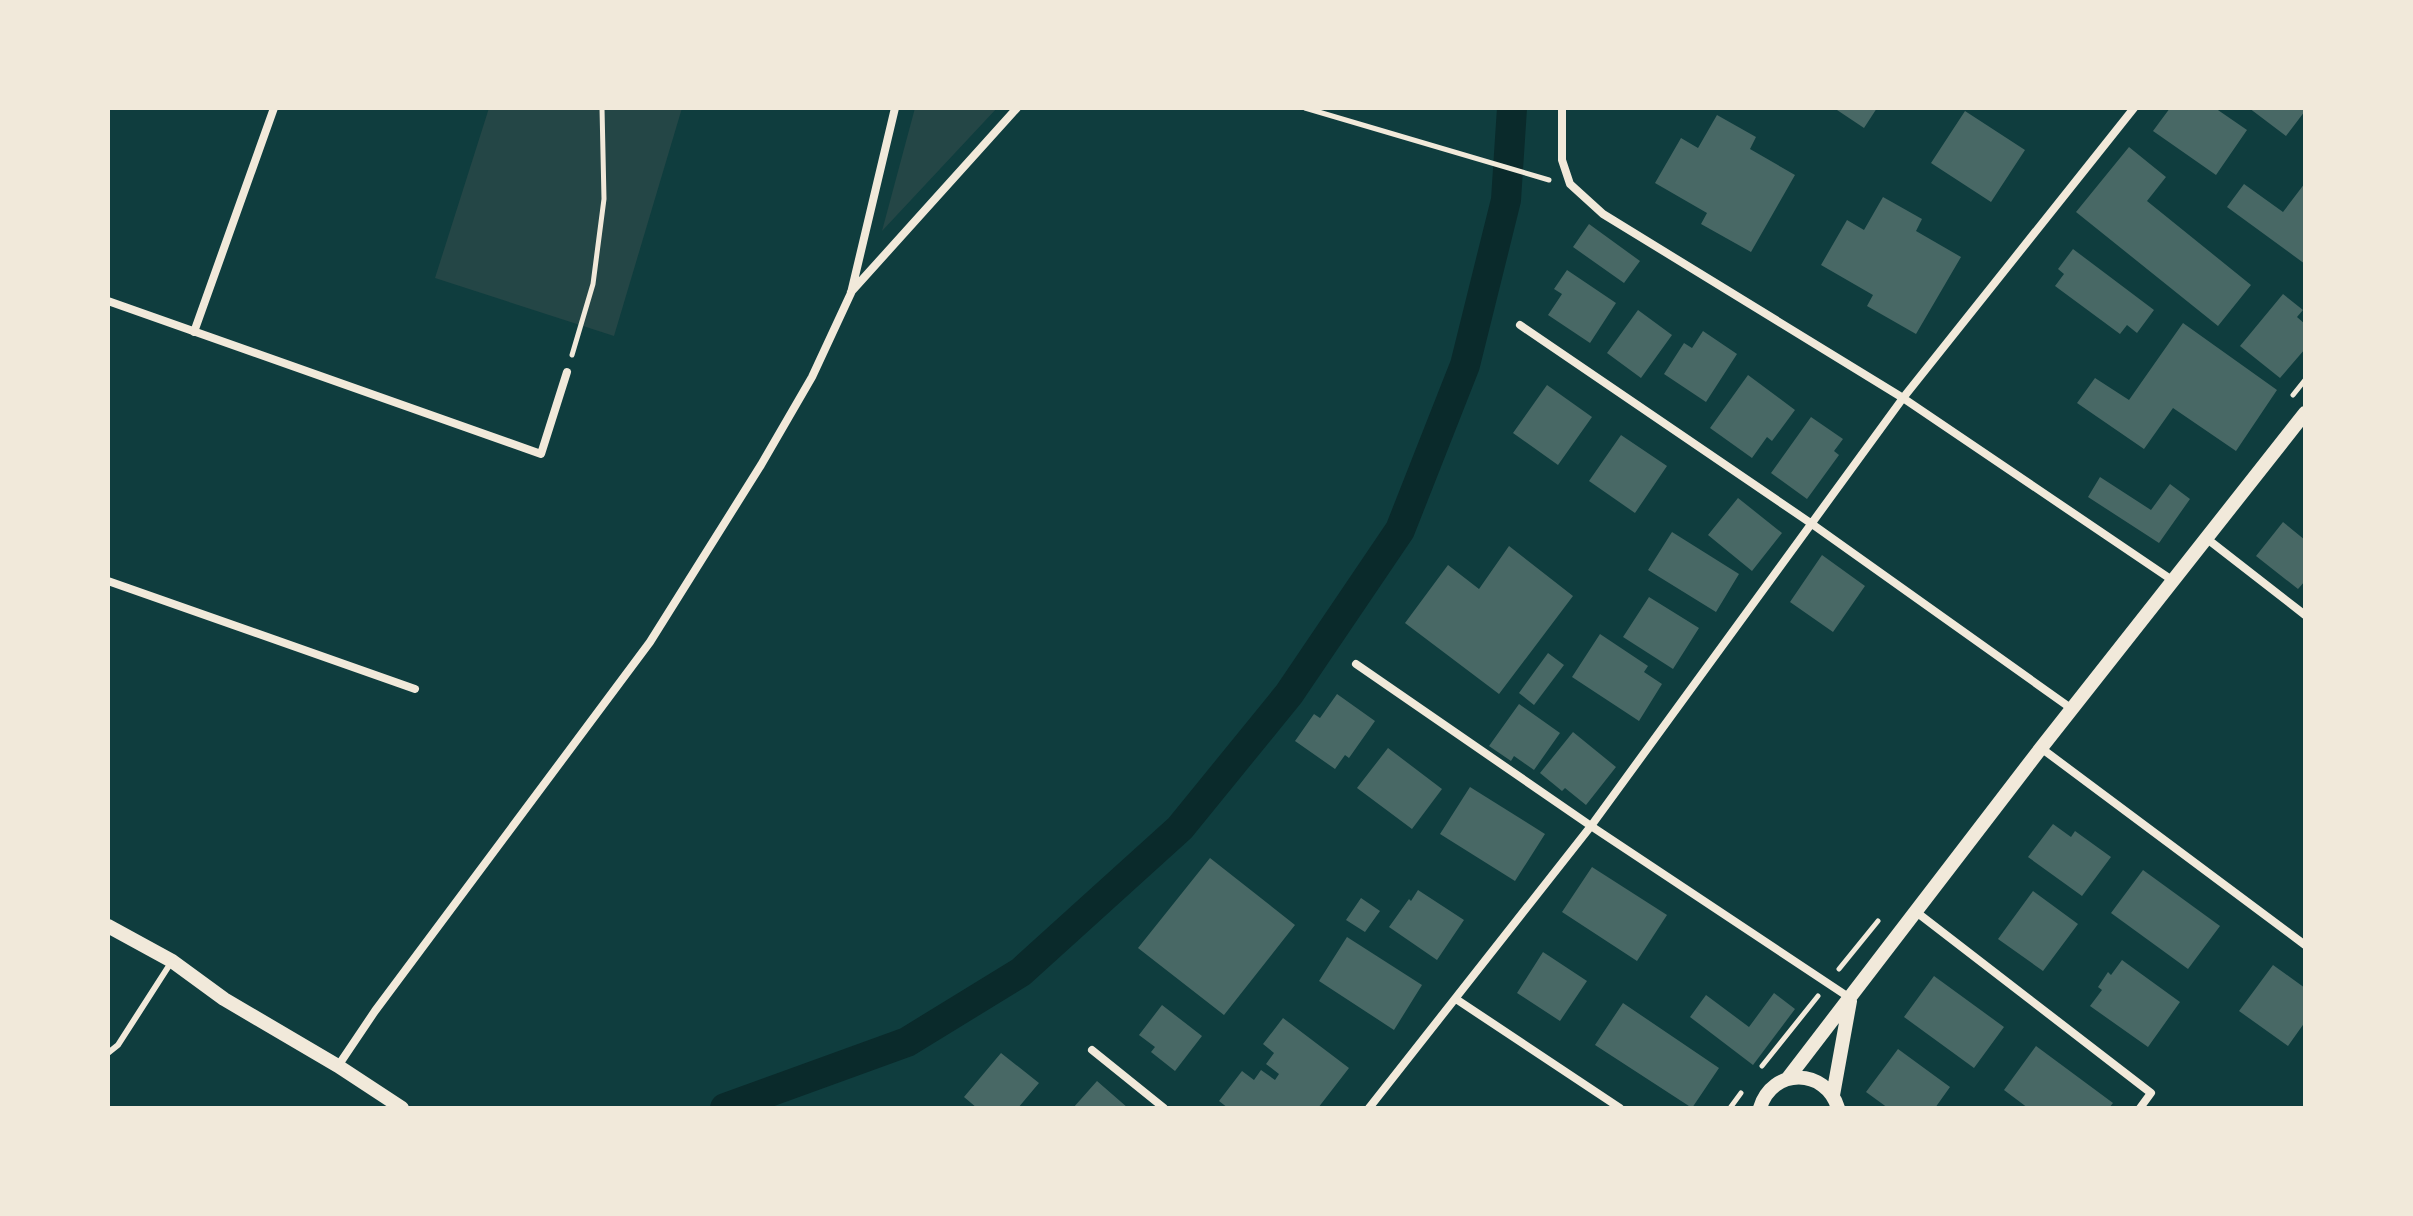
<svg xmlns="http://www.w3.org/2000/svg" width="2413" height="1216" font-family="'Fira Sans Condensed',sans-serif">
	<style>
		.green { fill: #244646 }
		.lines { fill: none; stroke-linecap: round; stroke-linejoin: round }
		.canal { stroke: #0a2a2b; stroke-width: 30 }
		.building { fill: #486865 }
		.path { stroke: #f1e9da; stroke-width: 5 }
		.service { stroke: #f1e9da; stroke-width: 6 }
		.minor { stroke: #f1e9da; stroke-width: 8 }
		.tertiary { stroke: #f1e9da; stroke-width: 14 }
	</style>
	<rect width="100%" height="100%" fill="#0f3d3e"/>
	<path class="green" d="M 489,108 L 682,108 L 614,336 L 435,278 Z
		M 915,108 L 997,108 L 882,231 Z"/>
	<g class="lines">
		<path class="canal" d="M 725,1108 L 907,1042 L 1021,972 L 1180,828 L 1289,694 L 1400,530 L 1465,365 L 1506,200 L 1512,108"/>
	</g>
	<path class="building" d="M 1834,108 L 1877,108 L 1864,128 Z
		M 2170,108 L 2215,108 L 2247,130 L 2216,175 L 2153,131 Z
		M 2249,108 L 2305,108 L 2305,111 L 2286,136 Z
		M 1965,111 L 2025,150 L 1991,202 L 1931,163 Z
		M 1717,115 L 1756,137 L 1750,149 L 1795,175 L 1751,252 L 1701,224 L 1707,213 L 1655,183 L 1681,138 L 1698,148 Z
		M 2129,147 L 2166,177 L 2147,201 L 2251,285 L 2218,326 L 2076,212 Z
		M 2305,183 L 2305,264 L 2227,207 L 2244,184 L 2283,212 Z
		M 1883,197 L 1922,219 L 1916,231 L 1961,257 L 1916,334 L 1867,306 L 1873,295 L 1821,265 L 1847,220 L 1864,230 Z
		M 1589,224 L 1640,261 L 1624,283 L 1573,247 Z
		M 2073,249 L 2154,310 L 2137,333 L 2127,325 L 2120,334 L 2055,286 L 2064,274 L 2058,269 Z
		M 1567,270 L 1616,303 L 1590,343 L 1548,315 L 1562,294 L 1554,289 Z
		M 2283,294 L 2303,310 L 2297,317 L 2305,324 L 2305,349 L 2280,378 L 2240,346 Z
		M 1638,310 L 1672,335 L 1641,378 L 1607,353 Z
		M 2183,323 L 2277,390 L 2236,451 L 2173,408 L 2144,449 L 2077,403 L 2095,378 L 2129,400 Z
		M 1703,331 L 1737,354 L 1706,402 L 1664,374 L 1684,343 L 1692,348 Z
		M 1748,375 L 1795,410 L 1772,441 L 1767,437 L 1752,458 L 1710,428 Z
		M 1547,385 L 1592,417 L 1558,465 L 1513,433 Z
		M 1811,417 L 1843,439 L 1834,451 L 1839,455 L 1807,499 L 1771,473 Z
		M 1621,435 L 1667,466 L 1635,513 L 1589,481 Z
		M 2100,477 L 2151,510 L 2170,484 L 2190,499 L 2159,543 L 2088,497 Z
		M 1738,498 L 1782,533 L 1752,571 L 1708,535 Z
		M 2283,522 L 2305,540 L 2305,581 L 2298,589 L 2256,556 Z
		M 1672,532 L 1739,574 L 1716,612 L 1648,570 Z
		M 1509,546 L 1573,596 L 1499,694 L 1405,623 L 1448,565 L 1479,589 Z
		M 1822,555 L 1865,586 L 1833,632 L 1790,602 Z
		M 1649,597 L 1699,628 L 1673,669 L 1623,637 Z
		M 1600,634 L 1648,666 L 1644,672 L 1662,684 L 1639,721 L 1572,677 Z
		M 1548,653 L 1564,665 L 1534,705 L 1519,693 Z
		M 1337,694 L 1375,721 L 1349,758 L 1345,755 L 1335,769 L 1295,741 L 1314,714 L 1320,718 Z
		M 1519,704 L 1560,733 L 1534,770 L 1514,756 L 1511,761 L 1489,746 Z
		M 1573,732 L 1616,767 L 1586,805 L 1565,788 L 1562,791 L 1540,773 Z
		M 1388,748 L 1442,789 L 1412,829 L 1357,788 Z
		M 1470,787 L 1545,834 L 1515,881 L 1440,834 Z
		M 2053,824 L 2071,837 L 2075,831 L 2111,857 L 2082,896 L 2028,857 Z
		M 1210,858 L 1295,925 L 1224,1015 L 1138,948 Z
		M 1592,867 L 1667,915 L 1637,961 L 1562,912 Z
		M 2143,870 L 2220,926 L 2188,969 L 2111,913 Z
		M 1418,890 L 1464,920 L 1437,960 L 1389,927 L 1409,899 L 1411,901 Z
		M 2033,891 L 2078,924 L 2043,971 L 1998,939 Z
		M 1361,898 L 1380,911 L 1365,932 L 1346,920 Z
		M 1347,937 L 1422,985 L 1394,1030 L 1319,981 Z
		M 1543,952 L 1587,981 L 1560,1021 L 1517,993 Z
		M 2122,960 L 2180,1002 L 2148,1047 L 2090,1006 L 2102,990 L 2098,987 L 2108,972 L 2111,975 Z
		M 2273,965 L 2305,988 L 2305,1022 L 2288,1046 L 2239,1011 Z
		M 1934,976 L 2004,1027 L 1974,1068 L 1904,1017 Z
		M 1774,993 L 1795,1009 L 1753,1065 L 1690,1017 L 1706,995 L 1749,1027 Z
		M 1623,1003 L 1719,1068 L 1692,1108 L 1595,1045 Z
		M 1162,1005 L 1202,1036 L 1175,1071 L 1151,1052 L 1155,1047 L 1139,1035 Z
		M 1283,1018 L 1349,1068 L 1318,1108 L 1228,1108 L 1219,1101 L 1242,1071 L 1254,1080 L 1261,1070 L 1275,1080 L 1279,1074 L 1266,1064 L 1274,1053 L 1263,1044 Z
		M 2036,1046 L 2113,1103 L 2109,1108 L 2028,1108 L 2004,1090 Z
		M 1898,1049 L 1950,1087 L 1935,1108 L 1888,1108 L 1866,1092 Z
		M 1001,1053 L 1039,1083 L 1018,1108 L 977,1108 L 964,1097 Z
		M 1097,1081 L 1128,1108 L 1073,1108 Z"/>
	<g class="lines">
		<path class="path" d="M 1305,108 L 1549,180
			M 572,355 L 593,284 L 604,199 L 602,108
			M 2293,395 L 2305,380
			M 1839,969 L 1878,921
			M 1762,1066 L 1818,996
			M 1730,1108 L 1741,1093"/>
		<path class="service" d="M 108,1053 L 118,1045 L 172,961"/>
		<path class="minor" d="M 1562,108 L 1562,160 L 1570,184 L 1603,214 L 1903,398 L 2172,580
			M 851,292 L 1017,108
			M 108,301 L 541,454 L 567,372
			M 1520,325 L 1812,524 L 2072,709
			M 194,332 L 274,108
			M 2206,538 L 2305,615
			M 108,581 L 415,689
			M 1356,664 L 1591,826 L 1850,998
			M 2041,748 L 2305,945
			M 1915,911 L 2151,1093 L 2140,1108
			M 1456,999 L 1620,1108
			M 1092,1050 L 1164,1108
			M 338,1066 L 375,1011 L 650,642 L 761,465 L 812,377 L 851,293 L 895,108
			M 1369,1108 L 1591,826 L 1903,398 L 2134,108"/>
		<path class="tertiary" d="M 108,926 L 172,961 L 224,999 L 338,1066 L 402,1108
			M 1788,1078 L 2041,748 L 2305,413
			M 1833,1095 L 1850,1001
			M 1760,1108 C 1772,1067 1826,1068 1838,1108"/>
	</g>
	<rect width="2413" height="1216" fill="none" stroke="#f1e9da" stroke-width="220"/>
</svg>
